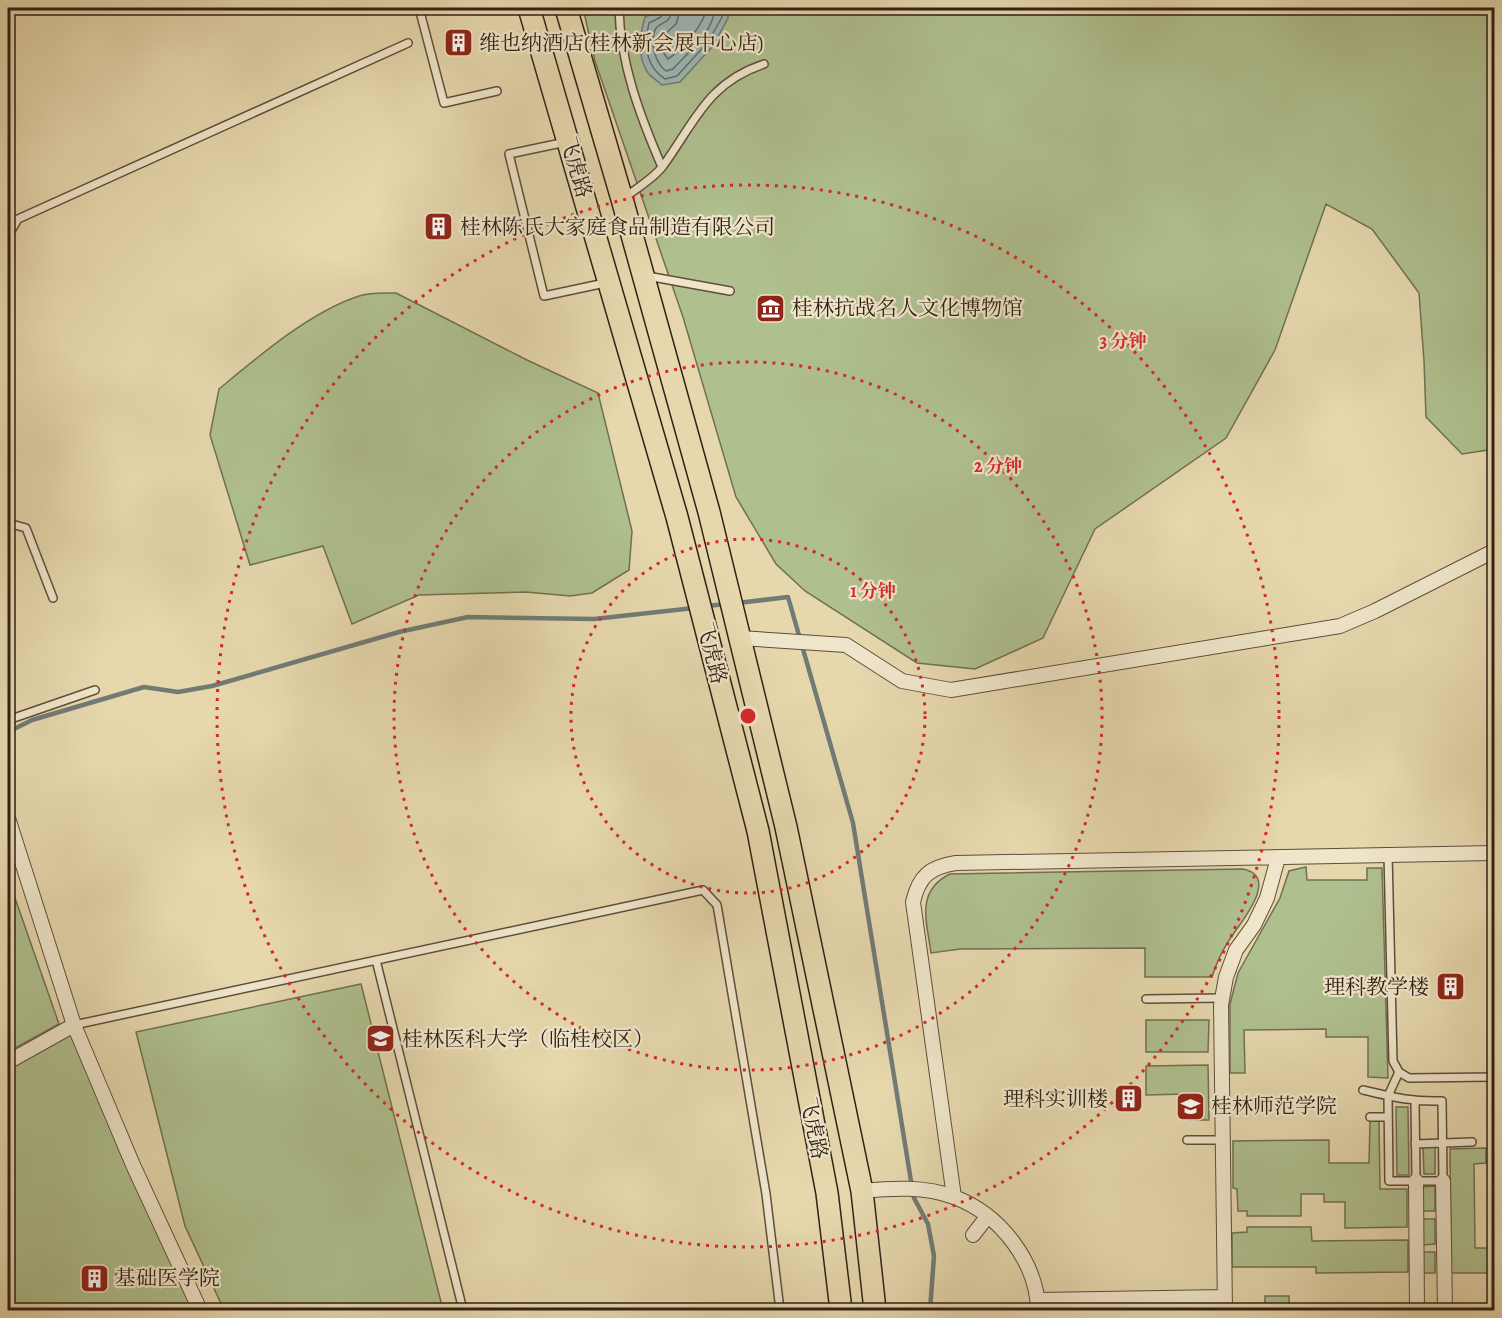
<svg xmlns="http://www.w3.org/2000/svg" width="1502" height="1318" font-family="Alegreya,'Noto Serif SC',serif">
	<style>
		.green { fill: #afbf8e; stroke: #707052; stroke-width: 1.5 }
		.water { fill: #9cb7b6; stroke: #717b76; stroke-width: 1.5 }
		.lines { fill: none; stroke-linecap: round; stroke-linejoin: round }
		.shore { stroke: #666c66; stroke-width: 1.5 }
		.stream { stroke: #717b76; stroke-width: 4.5 }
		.lane-casing { stroke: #5e4e3b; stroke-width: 10 }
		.street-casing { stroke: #5e4e3b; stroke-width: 16 }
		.primary-casing { stroke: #302115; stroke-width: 24 }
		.lane { stroke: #efe5ca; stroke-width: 7 }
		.street { stroke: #efe5ca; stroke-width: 14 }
		.primary { stroke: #e6d7ad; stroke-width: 21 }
		.ring { fill: none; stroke: #d62828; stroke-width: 3; stroke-dasharray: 3 6 }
		.labels { text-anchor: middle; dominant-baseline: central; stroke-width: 4.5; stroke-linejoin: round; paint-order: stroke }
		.poi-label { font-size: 21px; fill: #302115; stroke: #efe5ca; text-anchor: start }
		.street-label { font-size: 21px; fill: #302115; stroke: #efe5ca }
		.centre { fill: #d62828; stroke: #efe5ca; stroke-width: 3 }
		.ring-label { font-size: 18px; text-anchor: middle; font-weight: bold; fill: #d62828; stroke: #efe5ca; stroke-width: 4.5; stroke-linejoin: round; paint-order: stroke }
	</style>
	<rect width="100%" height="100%" fill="#e6d7ad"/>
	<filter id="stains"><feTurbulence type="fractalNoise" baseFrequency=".00333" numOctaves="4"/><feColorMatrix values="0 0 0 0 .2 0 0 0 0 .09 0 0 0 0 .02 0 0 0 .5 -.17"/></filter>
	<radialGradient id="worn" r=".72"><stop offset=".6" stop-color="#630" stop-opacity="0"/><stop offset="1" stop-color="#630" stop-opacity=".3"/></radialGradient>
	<path class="green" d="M 583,8 L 1494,8 L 1494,449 L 1462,454 L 1426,417 L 1424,361 L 1419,293 L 1372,229 L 1326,204 L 1275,350 L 1226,438 L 1095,529 L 1043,638 L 975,669 L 917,663 L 805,591 L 776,564 L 736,497 L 683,317 L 595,61 Z
		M 396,293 L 527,360 L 598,393 L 632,531 L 629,570 L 592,593 L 570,596 L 526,592 L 419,595 L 352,624 L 323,546 L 250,565 L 210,435 L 219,389 C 259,356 310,312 359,296 C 370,292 384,293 396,293 Z
		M 1306,867 L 1307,880 L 1367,880 L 1367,868 L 1382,868 L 1388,1078 L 1368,1077 L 1368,1037 L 1326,1037 L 1326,1029 L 1244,1030 L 1245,1073 L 1230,1073 L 1230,1004 L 1238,973 L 1280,898 L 1289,871 Z
		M 1243,869 C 1282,877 1238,925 1228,942 C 1221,953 1216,964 1212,977 L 1145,977 L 1145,948 L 960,949 L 931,953 C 927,922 915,891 950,874 Z
		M 8,878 L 59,1024 L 8,1052 Z
		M 361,984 L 443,1310 L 224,1310 L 185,1226 L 136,1032 Z
		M 1146,1020 L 1209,1020 L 1208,1052 L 1146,1052 Z
		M 74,1025 L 200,1310 L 8,1310 L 8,1062 Z
		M 1208,1065 L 1209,1120 L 1187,1120 L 1186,1094 L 1146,1095 L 1146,1066 Z
		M 1396,1107 L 1408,1107 L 1409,1175 L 1397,1175 Z
		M 1370,1121 L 1379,1121 L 1380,1189 L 1407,1189 L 1407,1227 L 1345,1228 L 1345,1202 L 1324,1202 L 1324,1194 L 1301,1194 L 1301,1216 L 1247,1216 L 1247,1211 L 1238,1211 L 1237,1189 L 1233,1188 L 1233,1141 L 1329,1140 L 1329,1163 L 1369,1163 Z
		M 1423,1147 L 1435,1147 L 1435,1174 L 1424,1174 Z
		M 1486,1148 L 1486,1163 L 1474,1164 L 1475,1248 L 1494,1248 L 1494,1273 L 1451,1273 L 1450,1149 Z
		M 1435,1186 L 1435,1211 L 1423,1211 L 1423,1187 Z
		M 1422,1219 L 1435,1219 L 1435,1244 L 1423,1245 Z
		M 1247,1227 L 1311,1227 L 1312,1241 L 1408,1240 L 1408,1272 L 1316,1273 L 1316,1267 L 1232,1267 L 1232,1233 L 1247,1232 Z
		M 1422,1252 L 1435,1252 L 1435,1273 L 1423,1273 Z
		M 1265,1296 L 1289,1296 L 1289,1310 L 1265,1310 Z"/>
	<path class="water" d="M 660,8 L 728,8 L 728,18 L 713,46 L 680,82 L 662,85 C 658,81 651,77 648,73 C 637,57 640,34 645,17 L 657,12 Z"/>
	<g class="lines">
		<path class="shore" d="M 664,8 L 661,17 L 649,23 C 644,44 645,66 665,79 L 677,76 L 708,42 L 722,17 L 723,8
			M 672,8 C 671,26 659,21 655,30 C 650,43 655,63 666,71 L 673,69 C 689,51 713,33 715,8
			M 681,8 L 676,24 L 664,35 L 663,52 L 668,59 C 681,51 705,24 706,8"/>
		<path class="stream" d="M 738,603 L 788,597 L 853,823 L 911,1181
			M 706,606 L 727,604
			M 8,732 L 32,720 L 144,687 L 178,692 L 212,686 L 399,632 L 468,617 L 594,619 L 694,608
			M 914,1198 L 928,1224 L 934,1256 L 930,1310"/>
		<defs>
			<path id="lane" d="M 419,8 L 444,103 L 497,91
				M 619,8 C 620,63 640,116 662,167
				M 566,142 L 509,154 L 544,296 L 605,283
				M 624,198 C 637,188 653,179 663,166 C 695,122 707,83 764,64
				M 8,236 L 18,219 L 408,43
				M 647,276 L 730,291
				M 8,523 L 26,528 L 53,598
				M 8,720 L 95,690
				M 1388,854 L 1393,1061 L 1399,1072 L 1409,1078 L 1494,1077
				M 376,960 L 463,1310
				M 1146,999 L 1222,998
				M 74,1025 L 703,890 L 717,905 L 766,1194 L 780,1310
				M 1363,1090 C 1392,1097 1412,1102 1442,1101 L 1443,1181 L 1389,1181 L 1388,1096 L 1399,1072
				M 1415,1102 L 1416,1181
				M 1370,1117 L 1388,1117
				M 1187,1140 L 1222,1140
				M 1415,1144 L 1472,1142
				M 120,1276 L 184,1275"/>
			<path id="street" d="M 740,638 L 846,645 L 902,681 L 951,690 L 1340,626 L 1375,611 L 1494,551
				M 8,818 L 74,1025 L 133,1165 L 200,1310
				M 8,1062 L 74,1025
				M 1416,1181 L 1417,1310
				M 1443,1181 L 1445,1310
				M 862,1191 C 892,1188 925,1186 954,1197 C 1000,1214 1037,1262 1038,1310
				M 954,1197 L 913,902 C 919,876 930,867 956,863 L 1494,853
				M 973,1235 L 987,1217
				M 1038,1300 L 1224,1297
				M 1225,1310 L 1221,1005 L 1226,977 L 1236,950 L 1254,925 L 1267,898 L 1278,858"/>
			<path id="primary" d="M 529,8 L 677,517 L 758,831 L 827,1193 L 841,1310
				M 566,8 L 622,199 L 709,512 L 786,827 L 862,1191 L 875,1310"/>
		</defs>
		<use href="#lane" class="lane-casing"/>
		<use href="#street" class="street-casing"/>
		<use href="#primary" class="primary-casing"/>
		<use href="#lane" class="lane"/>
		<use href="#street" class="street"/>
		<use href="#primary" class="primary"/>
	</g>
	<g class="ring">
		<circle cx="748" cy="716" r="177"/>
		<circle cx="748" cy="716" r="354"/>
		<circle cx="748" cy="716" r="531"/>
	</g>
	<defs>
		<symbol id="building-square" viewBox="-11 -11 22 22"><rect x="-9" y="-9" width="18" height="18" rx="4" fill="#8f2418" stroke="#efe5ca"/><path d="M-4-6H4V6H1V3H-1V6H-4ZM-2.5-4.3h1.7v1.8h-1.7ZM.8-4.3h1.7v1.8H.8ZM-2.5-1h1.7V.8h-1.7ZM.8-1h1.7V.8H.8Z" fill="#fff"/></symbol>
		<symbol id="museum-square" viewBox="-11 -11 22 22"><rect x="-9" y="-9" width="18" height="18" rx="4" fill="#8f2418" stroke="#efe5ca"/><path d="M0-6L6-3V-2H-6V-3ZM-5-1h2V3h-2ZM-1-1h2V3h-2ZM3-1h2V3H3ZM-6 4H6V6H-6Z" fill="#fff"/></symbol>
		<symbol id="university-square" viewBox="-11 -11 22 22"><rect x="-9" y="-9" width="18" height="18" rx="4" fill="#8f2418" stroke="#efe5ca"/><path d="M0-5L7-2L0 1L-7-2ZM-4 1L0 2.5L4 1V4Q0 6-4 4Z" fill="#fff"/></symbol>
	</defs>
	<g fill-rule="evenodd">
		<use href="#building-square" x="442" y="26" width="33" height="33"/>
		<use href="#building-square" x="422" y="210" width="33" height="33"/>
		<use href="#museum-square" x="754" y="292" width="33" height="33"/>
		<use href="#building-square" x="1434" y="970" width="33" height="33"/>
		<use href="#university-square" x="364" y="1022" width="33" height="33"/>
		<use href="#building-square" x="1112" y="1082" width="33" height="33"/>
		<use href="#university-square" x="1174" y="1090" width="33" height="33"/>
		<use href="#building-square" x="78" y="1262" width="33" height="33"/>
	</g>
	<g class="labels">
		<g class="poi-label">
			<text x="479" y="43">维也纳酒店(桂林新会展中心店)</text>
			<text x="460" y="227">桂林陈氏大家庭食品制造有限公司</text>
			<text x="792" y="308">桂林抗战名人文化博物馆</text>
			<text x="1429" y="987" text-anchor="end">理科教学楼</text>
			<text x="402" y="1039">桂林医科大学（临桂校区）</text>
			<text x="1108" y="1099" text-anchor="end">理科实训楼</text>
			<text x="1211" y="1106">桂林师范学院</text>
			<text x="115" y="1278">基础医学院</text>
		</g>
		<g class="street-label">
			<text transform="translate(576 167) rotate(74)">飞虎路</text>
			<text transform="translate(712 653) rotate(76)">飞虎路</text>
			<text transform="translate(814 1128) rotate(79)">飞虎路</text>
		</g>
	</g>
	<circle cx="748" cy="716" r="9" class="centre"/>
	<g class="ring-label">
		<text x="1123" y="347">3 分钟</text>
		<text x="998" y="472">2 分钟</text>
		<text x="873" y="597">1 分钟</text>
	</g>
	<rect width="1502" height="1318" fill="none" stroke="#e6d7ad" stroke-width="30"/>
	<rect x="9" y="9" width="1484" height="1300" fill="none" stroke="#302115" stroke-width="3"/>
	<rect x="15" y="15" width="1472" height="1288" fill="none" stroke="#302115" stroke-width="1.5"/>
	<rect width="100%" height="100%" filter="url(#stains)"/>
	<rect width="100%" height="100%" fill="url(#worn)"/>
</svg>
